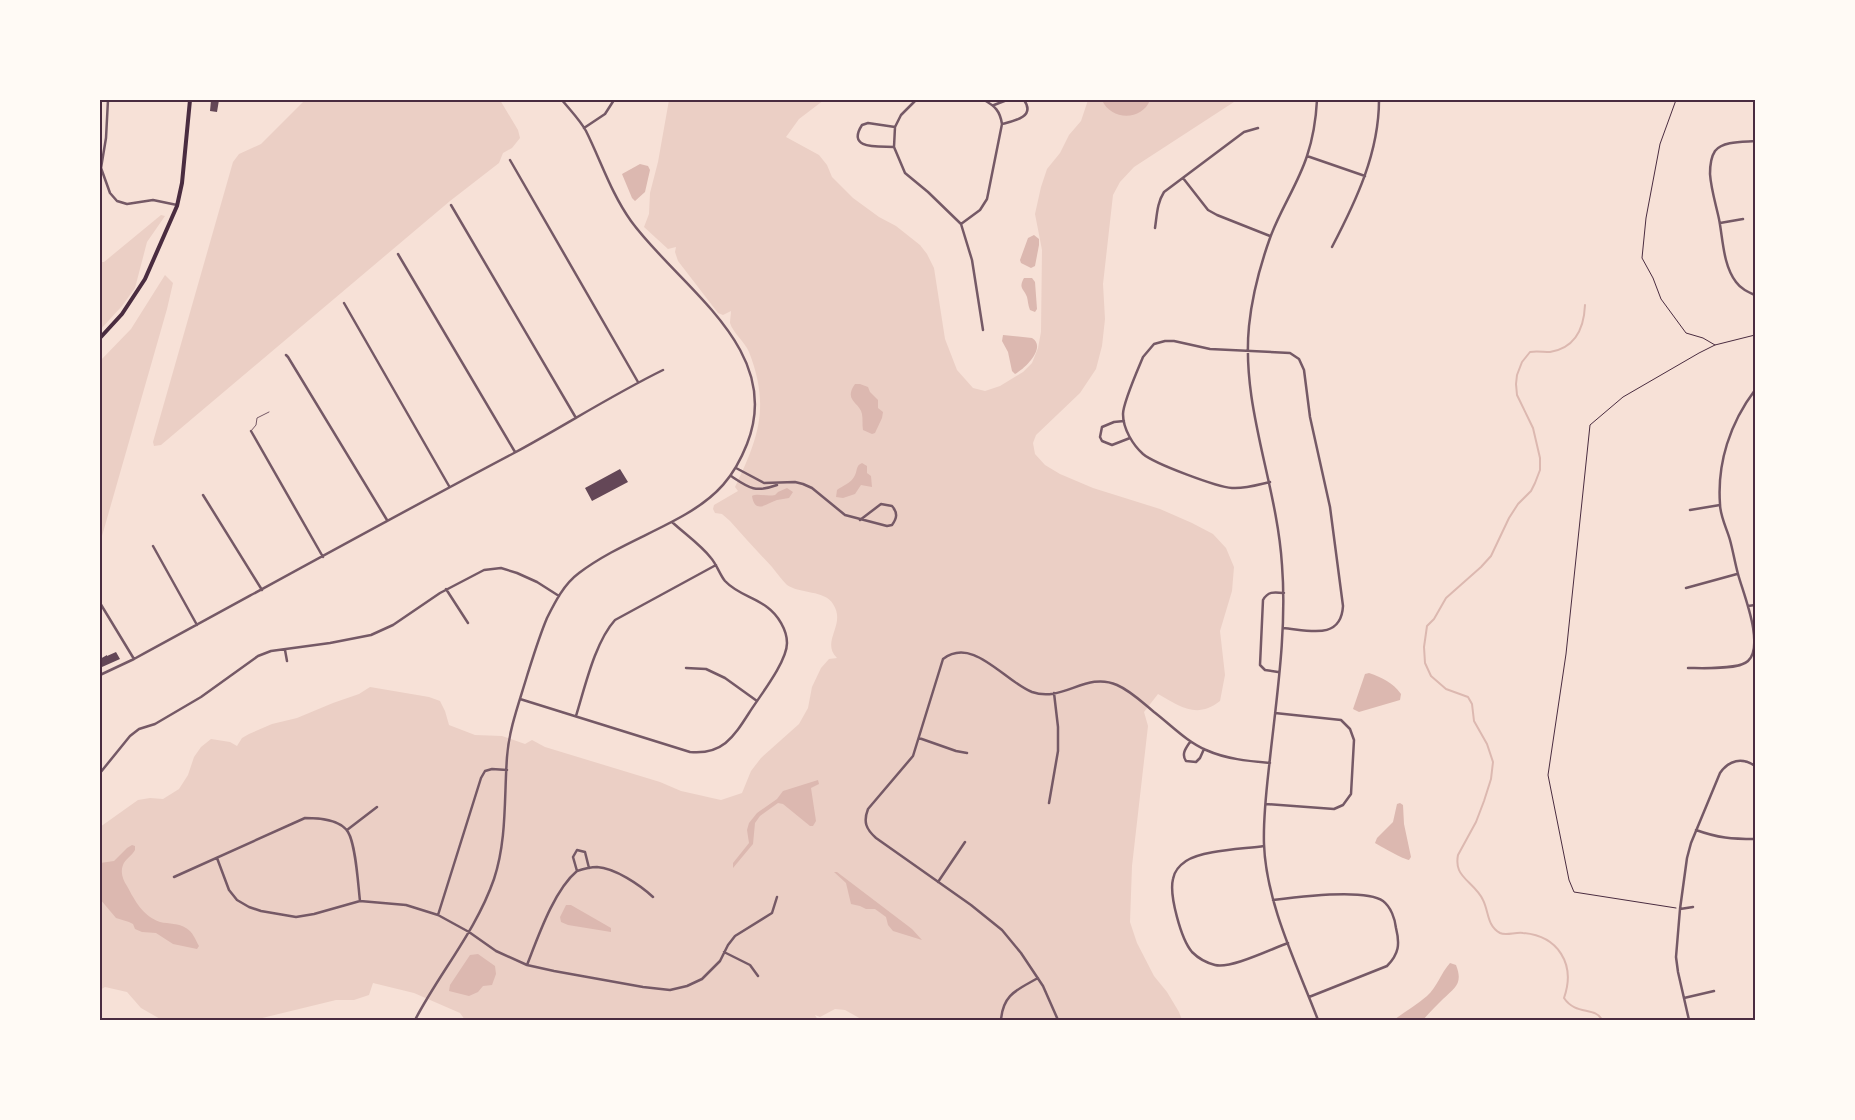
<svg xmlns="http://www.w3.org/2000/svg" width="1855" height="1120" font-family="Raleway,sans-serif">
	<style>
		.green { fill: #ebcfc5 }
		.water { fill: #dcb8b0 }
		.lines { fill: none; stroke-linecap: round; stroke-linejoin: round }
		.stream { stroke: #dcb8b0; stroke-width: 2 }
		.building { fill: #644757 }
		.path { stroke: #4a2c40; stroke-width: 1 }
		.service { stroke: #755966; stroke-width: 1 }
		.minor { stroke: #755966; stroke-width: 2.5 }
		.secondary { stroke: #4a2c40; stroke-width: 4 }
		.neatline { fill: none; stroke: #4a2c40; stroke-width: 2 }
	</style>
	<rect width="100%" height="100%" fill="#f7e1d7"/>
	<path class="green" d="M 305,100 L 500,100 L 518,130 L 520,138 L 512,148 L 503,153 L 499,163 L 450,201 L 161,445 L 154,446 L 153,442 L 233,162 L 239,154 L 261,144 Z
		M 669,100 L 824,100 L 799,119 L 786,137 L 819,155 L 827,165 L 832,177 L 853,198 L 879,217 L 896,226 L 920,245 L 927,254 L 934,268 L 945,339 L 957,370 L 973,388 L 985,391 L 1000,386 L 1023,372 L 1032,363 L 1038,348 L 1041,332 L 1042,250 L 1035,214 L 1041,187 L 1047,169 L 1060,153 L 1069,135 L 1081,121 L 1088,100 L 1237,100 L 1134,167 L 1120,182 L 1113,195 L 1103,284 L 1105,319 L 1102,346 L 1096,369 L 1080,393 L 1036,435 L 1033,443 L 1035,454 L 1045,465 L 1060,474 L 1093,488 L 1160,509 L 1192,523 L 1213,534 L 1226,548 L 1234,567 L 1232,591 L 1220,631 L 1225,675 L 1220,701 C 1197,719 1181,707 1158,694 L 1144,712 L 1148,726 L 1132,866 L 1130,922 L 1137,943 L 1154,976 L 1167,992 L 1179,1012 L 1182,1020 L 879,1020 L 861,1019 L 845,1010 L 835,1009 L 820,1017 L 815,1015 L 818,1020 L 465,1020 L 460,1013 L 414,993 L 373,983 L 369,995 L 354,1000 L 336,1000 L 254,1020 L 162,1020 L 141,1008 L 127,992 L 105,987 L 100,990 L 100,827 L 138,800 L 150,798 L 163,799 L 179,789 L 188,775 L 194,757 L 201,747 L 211,739 L 230,742 L 237,746 L 242,738 L 249,734 L 272,724 L 297,718 L 333,703 L 359,694 L 370,687 L 429,697 L 440,701 L 445,711 L 449,725 L 475,735 L 502,736 L 525,744 L 532,740 L 545,747 L 660,782 L 681,791 L 721,800 L 742,793 L 751,771 L 761,758 L 799,724 L 808,708 L 812,687 L 821,668 L 829,659 L 837,658 C 820,641 847,625 833,604 C 825,590 800,594 787,585 C 782,580 777,573 772,567 C 758,552 744,537 730,521 L 722,514 L 715,513 L 713,509 L 714,505 L 738,491 L 735,487 C 759,437 770,406 749,352 C 745,342 733,333 730,323 C 730,320 731,314 731,311 L 723,315 L 718,313 L 678,261 L 675,252 L 676,247 L 668,249 L 644,227 L 649,214 L 650,193 L 658,162 Z
		M 161,215 L 165,216 L 147,242 L 135,288 L 122,306 L 100,330 L 100,262 L 104,262 Z
		M 165,275 L 173,283 L 167,309 L 100,543 L 100,361 L 131,329 Z"/>
	<path class="water" d="M 1102,100 L 1150,100 C 1142,121 1111,121 1102,100 Z
		M 640,164 L 648,166 L 650,170 L 645,192 L 635,201 L 632,198 L 622,174 Z
		M 1034,235 L 1039,239 L 1039,245 L 1035,266 L 1031,268 L 1021,263 L 1020,260 L 1028,238 Z
		M 1024,278 L 1032,278 L 1035,282 L 1037,309 L 1035,312 L 1030,310 C 1028,305 1028,301 1027,297 C 1024,288 1018,289 1024,278 Z
		M 1003,335 L 1032,338 C 1047,347 1025,369 1015,374 L 1012,371 L 1008,352 L 1002,341 Z
		M 855,384 L 860,384 L 868,387 L 870,392 L 878,400 L 878,408 L 883,412 L 882,418 L 875,433 L 872,434 L 863,430 C 862,425 863,419 862,414 C 860,402 843,401 855,384 Z
		M 862,463 L 867,466 L 867,473 L 871,476 L 872,487 L 861,485 L 855,494 L 843,498 L 836,497 L 837,490 C 842,486 851,483 854,477 C 858,471 855,466 862,463 Z
		M 787,488 L 793,492 L 789,498 C 785,499 781,499 777,500 C 767,503 755,515 752,496 C 758,493 767,497 775,495 L 778,492 Z
		M 1369,673 C 1383,678 1392,682 1401,694 L 1400,700 L 1359,712 L 1353,709 L 1365,674 Z
		M 818,780 L 819,784 L 811,788 L 816,821 L 813,826 L 810,826 L 783,804 L 778,803 L 760,816 L 755,823 L 753,844 L 733,868 L 733,863 L 749,843 L 747,830 L 749,823 L 757,813 L 777,799 L 783,791 Z
		M 1400,803 L 1403,805 L 1404,824 L 1411,857 L 1409,860 C 1405,860 1378,845 1375,843 L 1377,838 L 1393,822 L 1397,804 Z
		M 132,845 L 135,846 L 135,850 C 132,856 125,859 123,865 C 120,872 123,880 127,886 C 135,901 143,916 160,922 C 169,924 179,923 186,928 C 193,932 195,939 199,946 L 197,949 L 173,944 L 156,933 L 142,932 L 135,929 L 133,924 L 129,922 L 116,918 L 100,899 L 100,863 L 114,861 L 127,848 Z
		M 834,872 L 837,872 L 912,929 L 922,940 L 893,931 L 888,925 L 886,917 L 875,909 L 866,909 L 860,906 L 851,904 L 846,883 Z
		M 566,905 L 571,905 L 611,928 L 611,932 L 568,925 L 561,922 L 560,917 Z
		M 478,954 L 495,966 L 496,974 L 492,985 L 483,986 L 478,992 L 469,996 L 449,991 L 450,985 L 470,955 Z
		M 1450,963 L 1456,965 C 1463,983 1456,987 1443,999 C 1436,1006 1429,1013 1423,1020 L 1394,1020 C 1405,1011 1417,1005 1427,996 C 1437,987 1441,973 1450,963 Z"/>
	<g class="lines">
		<path class="stream" d="M 1585,305 C 1584,328 1575,348 1550,352 C 1543,352 1536,351 1530,352 L 1522,362 L 1517,375 L 1516,384 L 1517,395 L 1533,428 L 1540,458 L 1540,470 L 1535,483 L 1531,491 L 1518,504 L 1509,518 L 1491,556 L 1481,567 L 1446,598 L 1434,619 L 1427,626 L 1424,647 L 1425,663 L 1431,676 L 1446,689 L 1468,697 L 1472,704 L 1474,721 L 1487,744 L 1493,762 L 1491,779 L 1484,801 L 1476,822 L 1458,855 C 1457,860 1457,865 1459,870 C 1463,880 1477,887 1483,900 C 1489,912 1487,926 1500,933 C 1506,936 1515,932 1523,933 C 1558,936 1576,964 1564,998 C 1576,1016 1595,1006 1602,1020"/>
	</g>
	<path class="building" d="M 211,100 L 219,100 L 217,112 L 210,111 Z
		M 620,469 L 628,482 L 592,501 L 585,488 Z
		M 116,652 L 120,659 L 102,667 L 100,659 L 107,655 L 107,656 Z"/>
	<g class="lines">
		<path class="path" d="M 1676,100 L 1660,144 L 1646,218 L 1642,258 L 1653,278 L 1661,299 L 1686,333 L 1703,338 L 1715,345 L 1755,335
			M 1676,908 L 1574,892 L 1569,880 L 1548,775 L 1566,654 L 1590,425 L 1623,397 L 1699,353 L 1715,345"/>
		<path class="service" d="M 251,431 L 256,425 L 257,418 L 269,412"/>
		<path class="minor" d="M 916,100 L 901,115 L 895,127 L 894,147 L 905,173 L 928,192 L 961,224 L 972,260 L 983,330
			M 1317,100 C 1316,119 1313,138 1307,156 C 1298,184 1280,210 1270,238 C 1260,266 1252,296 1249,326 C 1241,407 1277,484 1282,565 C 1287,629 1277,694 1270,758 C 1267,786 1263,815 1264,844 C 1266,903 1297,965 1318,1020
			M 994,105 L 1007,100
			M 1002,124 C 1014,121 1036,117 1024,100
			M 584,128 L 605,114 L 614,100
			M 1755,141 C 1743,142 1723,141 1715,151 C 1711,157 1710,167 1710,174 C 1711,189 1716,205 1719,219 C 1723,239 1723,265 1736,282 C 1741,289 1748,292 1755,295
			M 894,147 C 879,146 846,150 862,125 L 868,123 L 895,127
			M 1307,156 L 1365,176
			M 510,160 L 638,382
			M 101,168 L 110,193 L 117,201 L 127,204 L 153,200 L 177,205
			M 101,168 L 106,138 L 108,100
			M 1183,178 L 1208,210 L 1217,215 L 1270,236
			M 451,205 L 576,418
			M 1720,223 L 1743,219
			M 961,224 L 980,210 L 987,199 L 1002,124 C 1000,111 995,106 984,100
			M 1155,228 C 1157,215 1157,203 1164,192 L 1244,132 L 1258,128
			M 1332,247 C 1356,201 1379,153 1379,100
			M 398,254 L 515,452
			M 344,303 L 449,486
			M 286,355 L 288,357 L 387,520
			M 1124,421 L 1114,422 L 1102,427 L 1100,437 L 1102,441 L 1112,445 L 1130,438
			M 251,431 L 323,557
			M 736,468 L 764,483 L 795,482 L 803,484 L 812,488 L 845,515 L 887,526 L 892,525 C 897,518 898,513 892,506 L 881,504 L 860,520
			M 731,476 C 749,488 755,493 777,485
			M 1270,482 C 1257,485 1245,489 1232,488 C 1217,487 1155,464 1143,454 C 1133,445 1123,429 1123,414 C 1123,403 1138,369 1143,357 L 1154,344 L 1165,341 L 1174,341 L 1210,349 L 1290,353 L 1299,359 L 1304,370 L 1310,417 L 1330,507 L 1343,606 C 1341,641 1308,630 1283,628
			M 203,495 L 262,590
			M 1690,510 L 1720,505
			M 153,546 L 197,625
			M 1686,588 L 1737,574
			M 446,589 L 468,623
			M 100,603 L 134,659
			M 1748,606 L 1755,605
			M 285,650 L 287,661
			M 686,668 L 706,669 L 725,678 L 757,701
			M 1688,668 C 1701,668 1739,670 1748,661 C 1765,645 1743,593 1738,574 C 1735,563 1733,551 1730,540 C 1727,529 1720,516 1720,504 C 1717,463 1730,423 1755,390
			M 1278,672 L 1265,670 L 1260,665 L 1263,600 C 1268,591 1274,592 1284,593
			M 100,675 L 134,659 C 261,590 387,520 514,453 C 564,426 612,395 663,370
			M 520,699 L 690,752 C 722,755 733,738 749,713 C 759,697 787,662 787,643 C 787,630 778,615 767,607 C 754,597 737,594 725,581 C 720,575 717,565 711,558 C 701,545 685,534 672,522
			M 576,716 C 585,687 595,642 615,620 L 716,565
			M 919,738 L 956,751 L 967,753
			M 1190,742 C 1186,748 1181,754 1186,761 L 1196,762 L 1200,758 L 1204,749
			M 100,773 L 130,736 L 139,729 L 155,724 L 201,697 L 258,656 L 271,651 L 330,643 L 371,635 L 393,625 L 440,593 L 484,570 L 501,568 L 517,573 L 537,582 L 559,596
			M 1049,803 L 1058,751 L 1058,727 L 1054,693
			M 1266,804 L 1334,809 L 1343,805 L 1351,794 L 1354,740 L 1350,729 L 1341,720 L 1275,713
			M 347,830 L 377,807
			M 1696,830 C 1718,838 1732,839 1755,839
			M 1264,846 C 1244,849 1202,850 1186,861 C 1180,865 1174,872 1173,879 C 1169,895 1181,939 1192,952 C 1198,958 1207,963 1215,965 C 1231,969 1271,949 1288,943
			M 217,858 L 229,890 L 237,900 L 249,907 L 261,911 L 296,917 L 314,914 L 360,901 L 406,905 L 438,915 L 469,932 L 496,951 L 527,965 L 554,971 L 643,987 L 670,990 L 687,986 L 702,979 L 720,961 L 728,945 L 735,936 L 772,913 L 777,897
			M 577,871 L 573,857 L 577,850 L 585,852 L 589,868
			M 174,877 L 305,818 C 319,818 340,819 348,832 C 356,845 358,884 360,901
			M 938,882 L 965,842
			M 1273,900 C 1296,897 1365,888 1383,901 C 1391,907 1395,919 1396,928 C 1400,944 1399,954 1387,966 L 1309,997
			M 1680,909 L 1693,907
			M 438,915 L 481,778 L 485,771 L 492,769 L 507,770
			M 724,952 L 750,965 L 758,976
			M 527,965 C 538,937 554,890 577,871 C 583,869 590,867 597,867 C 615,868 640,885 653,897
			M 1684,998 L 1714,991
			M 415,1020 C 440,972 476,931 494,879 C 507,840 504,798 507,757 C 509,729 519,703 527,676 C 533,657 539,637 547,618 C 555,602 564,584 579,573 C 612,548 652,534 686,514 C 717,496 734,477 747,444 C 785,349 679,287 631,221 C 611,193 601,161 586,131 C 580,120 570,110 562,100
			M 1001,1020 C 1003,994 1017,990 1038,978
			M 1058,1020 L 1043,986 L 1021,953 L 1002,930 L 971,905 L 876,838 C 866,829 863,822 868,809 L 913,756 L 943,659 C 973,636 1004,681 1032,692 C 1063,703 1086,671 1117,685 C 1131,691 1143,703 1154,712 C 1171,725 1187,742 1206,750 C 1226,759 1248,761 1270,763
			M 1689,1020 L 1678,972 L 1676,957 L 1680,909 L 1687,858 L 1691,843 L 1720,773 C 1729,760 1742,757 1755,766"/>
		<path class="secondary" d="M 100,338 L 122,314 L 145,279 L 177,206 L 182,183 L 190,100"/>
	</g>
	<rect width="1855" height="1120" fill="none" stroke="#fffaf5" stroke-width="202"/>
	<rect x="101" y="101" width="1653" height="918" class="neatline"/>
</svg>
